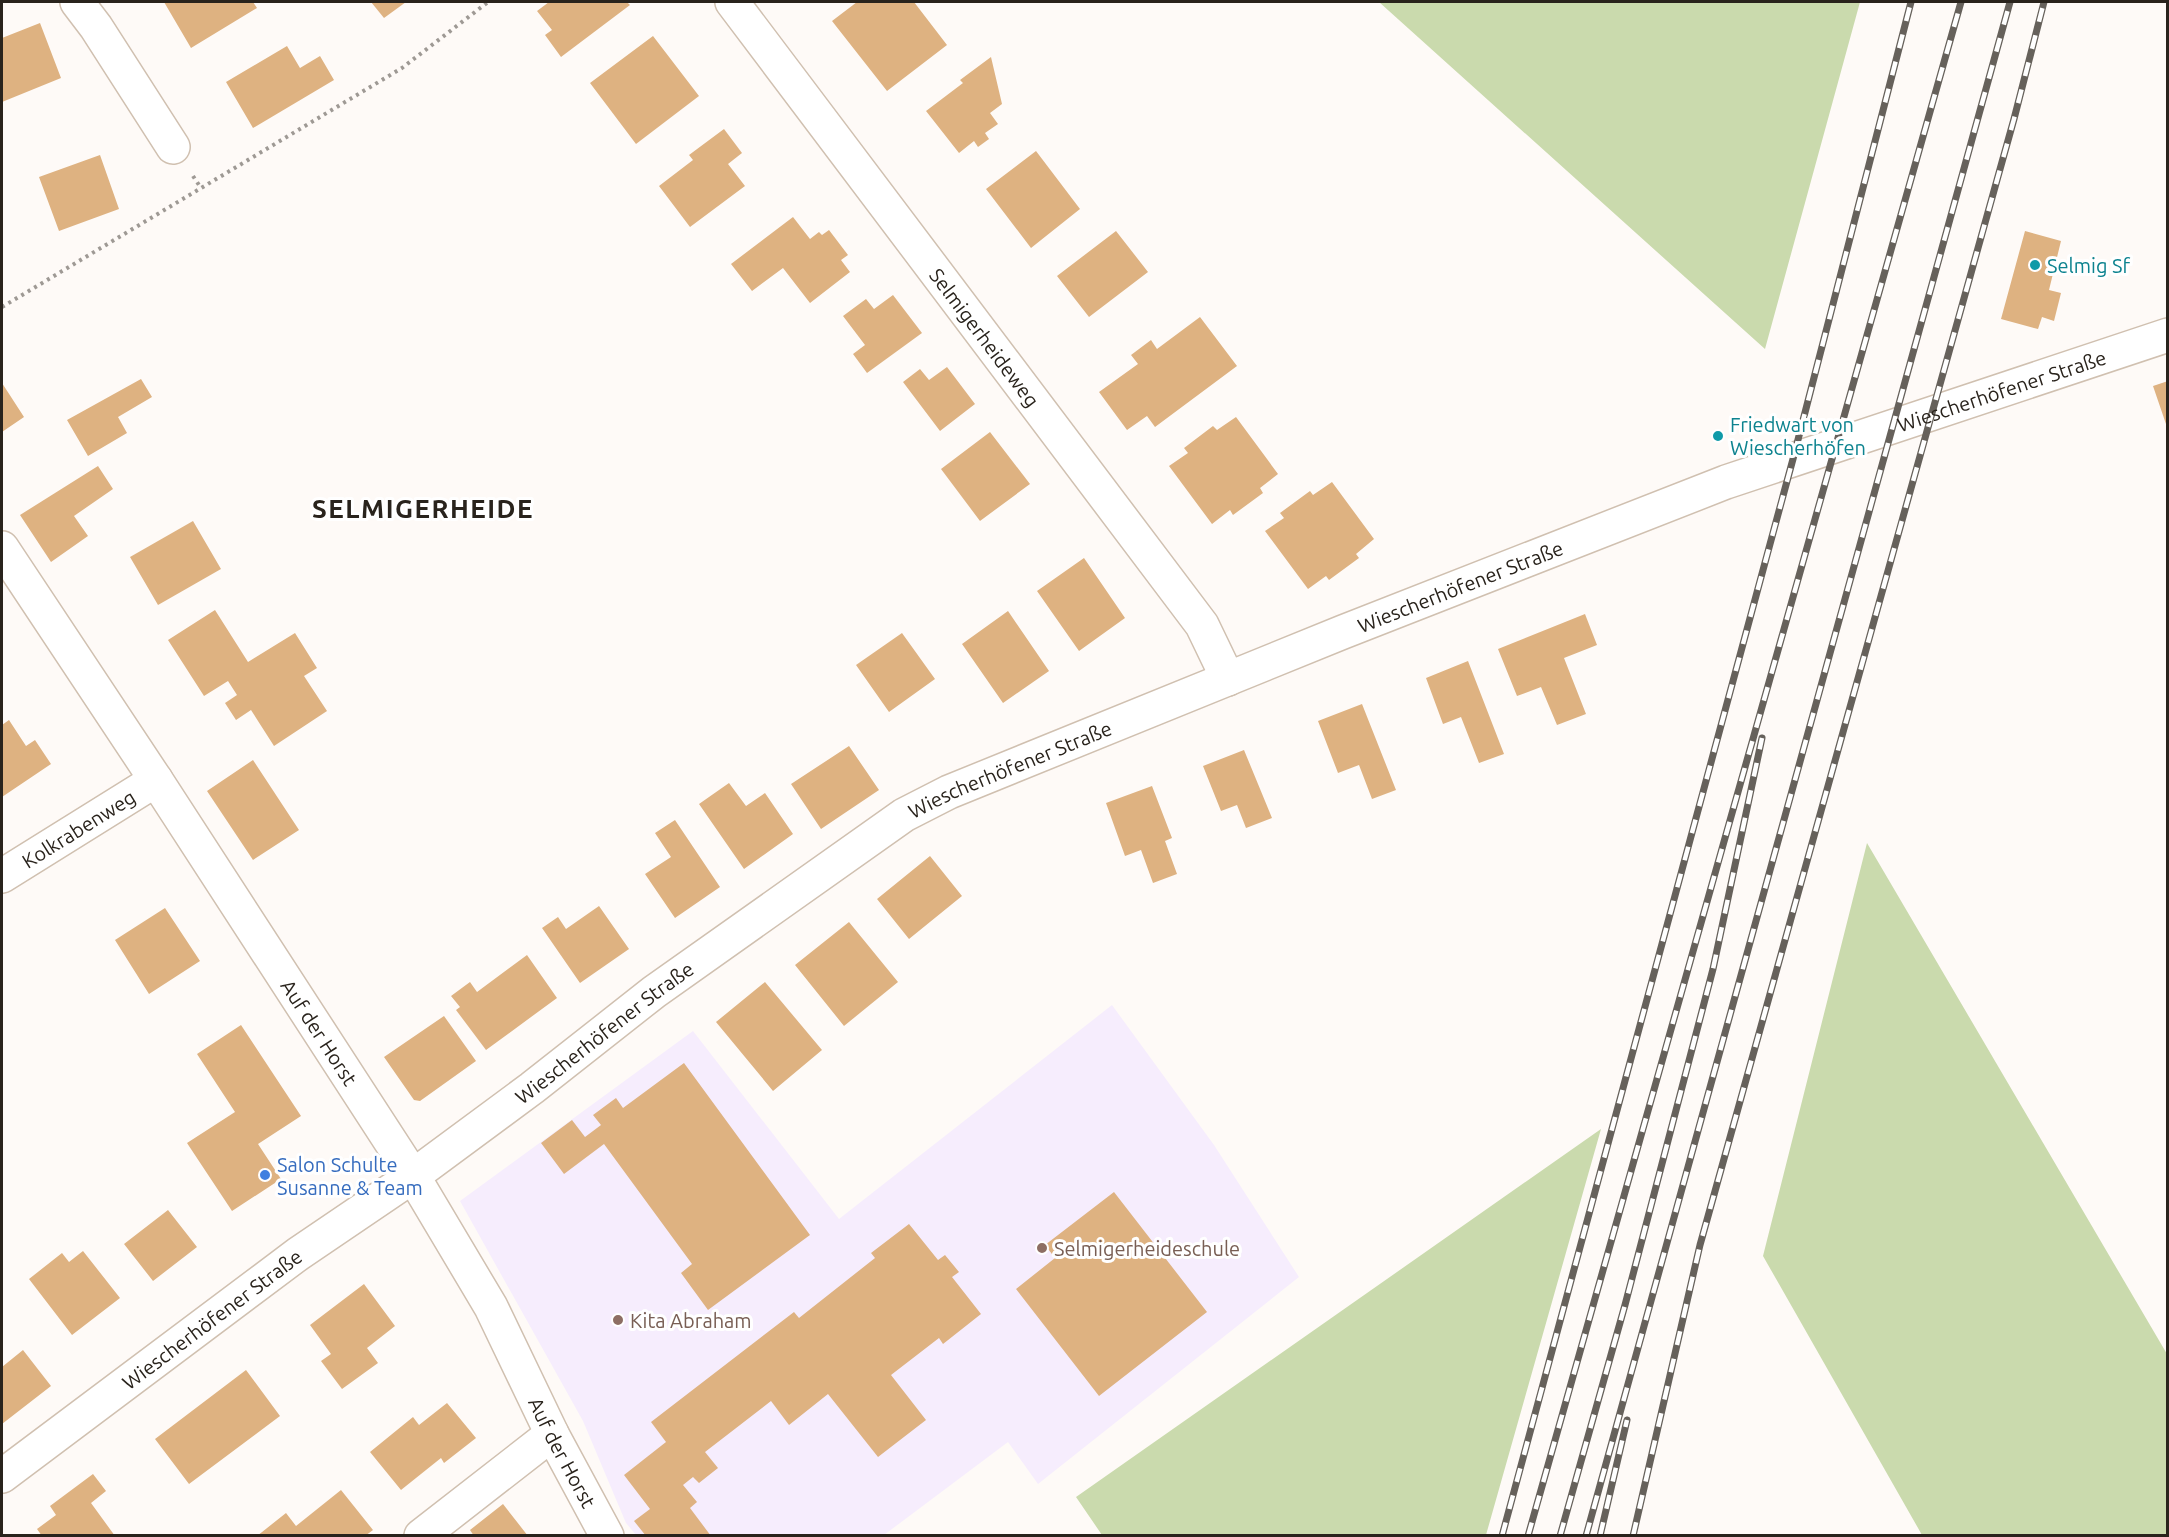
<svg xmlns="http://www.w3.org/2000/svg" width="2169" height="1537" font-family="Ubuntu,sans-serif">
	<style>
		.education { fill: #f6edfd }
		.green { fill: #cadaad }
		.building { fill: #deb281 }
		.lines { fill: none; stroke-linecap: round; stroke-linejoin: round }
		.minor-casing { stroke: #d0c0b0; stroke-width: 36 }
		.tertiary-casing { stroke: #d0c0b0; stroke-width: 36 }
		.path { stroke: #9e9994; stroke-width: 4; stroke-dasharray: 3 4.5; stroke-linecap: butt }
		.minor { stroke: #fff; stroke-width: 33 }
		.tertiary { stroke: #fff; stroke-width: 33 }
		.rail-casing { stroke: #66615b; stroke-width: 7 }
		.rail { stroke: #fff; stroke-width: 4.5; stroke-dasharray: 14; stroke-linecap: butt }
		.culture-dot { fill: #0f9aa8; stroke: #fff; stroke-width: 2 }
		.shop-dot { fill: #3f7fe0; stroke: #fff; stroke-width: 2 }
		.education-dot { fill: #8d6e63; stroke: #fff; stroke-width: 2 }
		.labels { text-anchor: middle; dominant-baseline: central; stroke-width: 6; stroke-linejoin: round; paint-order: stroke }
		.culture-label { font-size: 20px; fill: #0d838f; stroke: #fff; text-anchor: start }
		.street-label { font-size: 20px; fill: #29231c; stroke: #fff }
		.shop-label { font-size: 20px; fill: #366cbe; stroke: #fff; text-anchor: start }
		.education-label { font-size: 20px; fill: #785e54; stroke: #fff; text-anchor: start }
		.district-label { font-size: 26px; font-weight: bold; letter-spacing: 1.5px; fill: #29231c; stroke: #fff }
	</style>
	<rect width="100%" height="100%" fill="#fefaf7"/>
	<path class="education" d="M 1112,1005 L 1214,1145 L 1299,1277 L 1038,1484 L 1008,1442 L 884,1535 L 636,1535 L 626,1523 L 583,1421 L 460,1201 L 693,1031 L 839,1219 Z"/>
	<path class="green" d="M 1379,2 L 1860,2 L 1765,349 Z
		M 1867,843 L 2167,1354 L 2167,1535 L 1922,1535 L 1763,1256 Z
		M 1601,1129 L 1486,1535 L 1102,1535 L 1076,1497 Z"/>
	<path class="building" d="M 164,2 L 253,2 L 257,8 L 191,48 Z
		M 371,2 L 406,2 L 384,18 Z
		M 549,2 L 627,2 L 630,5 L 561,57 L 545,35 L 552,30 L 537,11 Z
		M 857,2 L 914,2 L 947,45 L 887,91 L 832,21 Z
		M 40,23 L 61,78 L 2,102 L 2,38 Z
		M 653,36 L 699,96 L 636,144 L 590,83 Z
		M 287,46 L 300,68 L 320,56 L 334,80 L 253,128 L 226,82 Z
		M 991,57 L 1002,104 L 990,113 L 998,124 L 985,133 L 989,139 L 978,147 L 974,141 L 959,153 L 926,111 L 963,83 L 960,80 Z
		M 724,129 L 742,153 L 728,164 L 745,186 L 690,227 L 659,186 L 693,160 L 689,155 Z
		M 1036,151 L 1080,209 L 1031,248 L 986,189 Z
		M 100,155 L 119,209 L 59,231 L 39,177 Z
		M 793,217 L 810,239 L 819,232 L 822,235 L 829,230 L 848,255 L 841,260 L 850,272 L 810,303 L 783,268 L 752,291 L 731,264 Z
		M 1116,231 L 1148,272 L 1089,317 L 1057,276 Z
		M 2025,231 L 2061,241 L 2049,290 L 2061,293 L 2054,321 L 2042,317 L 2038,329 L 2001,319 Z
		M 893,295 L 922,333 L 867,373 L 853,354 L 865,345 L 843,316 L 866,299 L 874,309 Z
		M 1200,317 L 1237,366 L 1155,427 L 1147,416 L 1127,430 L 1099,392 L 1138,364 L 1131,355 L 1151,340 L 1157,349 Z
		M 947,367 L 975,404 L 940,431 L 903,382 L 920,369 L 929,380 Z
		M 141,379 L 152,397 L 118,417 L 127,433 L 88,456 L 67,420 Z
		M 2168,381 L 2168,427 L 2167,427 L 2153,386 Z
		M 2,383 L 24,417 L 2,432 Z
		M 1236,417 L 1278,474 L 1260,488 L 1263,493 L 1233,515 L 1230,510 L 1212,524 L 1169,466 L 1188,453 L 1184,448 L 1213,426 L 1217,430 Z
		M 990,432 L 1030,484 L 980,521 L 941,469 Z
		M 98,466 L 113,489 L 74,516 L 88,536 L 51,562 L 20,515 Z
		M 1332,482 L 1374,539 L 1356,554 L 1359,558 L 1329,580 L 1326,576 L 1308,589 L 1265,531 L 1284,518 L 1280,513 L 1310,491 L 1313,495 Z
		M 193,521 L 221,569 L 158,605 L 130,557 Z
		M 1084,558 L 1125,618 L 1079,651 L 1037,591 Z
		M 215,610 L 248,662 L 295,633 L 317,668 L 304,676 L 327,711 L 274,746 L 251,710 L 236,720 L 225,703 L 237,695 L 228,681 L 204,696 L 168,640 Z
		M 1008,611 L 1049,671 L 1003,703 L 962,644 Z
		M 1585,614 L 1597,645 L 1564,658 L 1586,714 L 1557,725 L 1541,687 L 1517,696 L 1498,649 Z
		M 902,633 L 935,679 L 889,712 L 856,665 Z
		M 1468,661 L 1504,754 L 1479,763 L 1461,717 L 1443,724 L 1426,678 Z
		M 1362,704 L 1396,790 L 1372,799 L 1359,765 L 1338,773 L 1318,721 Z
		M 9,720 L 26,746 L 35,740 L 51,764 L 2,797 L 2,725 Z
		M 849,746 L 879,790 L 821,829 L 791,784 Z
		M 1244,750 L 1272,818 L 1246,828 L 1237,805 L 1221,811 L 1203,766 Z
		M 253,760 L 299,830 L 253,860 L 207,791 Z
		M 729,783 L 746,806 L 765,793 L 793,834 L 744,869 L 699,804 Z
		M 1152,786 L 1172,838 L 1165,841 L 1177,874 L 1153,883 L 1141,850 L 1125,856 L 1106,803 Z
		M 675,820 L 720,887 L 675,918 L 645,874 L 671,857 L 655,833 Z
		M 930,856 L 962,896 L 909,939 L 877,899 Z
		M 599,906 L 629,949 L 580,983 L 542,928 L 558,917 L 566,929 Z
		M 165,908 L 200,961 L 149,994 L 115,940 Z
		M 849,922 L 898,982 L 844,1026 L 795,965 Z
		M 527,955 L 557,998 L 486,1050 L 456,1010 L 460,1007 L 451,996 L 470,982 L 477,992 Z
		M 765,982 L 822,1050 L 773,1091 L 716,1022 Z
		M 444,1016 L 476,1061 L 420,1101 L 414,1100 L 384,1057 Z
		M 241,1025 L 301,1116 L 258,1144 L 281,1179 L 232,1211 L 187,1143 L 235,1112 L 197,1054 Z
		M 684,1063 L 810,1235 L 708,1310 L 681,1273 L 692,1264 L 604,1144 L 564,1174 L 541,1143 L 572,1120 L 585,1137 L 601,1125 L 593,1115 L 616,1098 L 623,1108 Z
		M 1114,1192 L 1207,1312 L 1099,1396 L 1016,1289 L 1055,1258 L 1045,1245 Z
		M 168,1210 L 197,1247 L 153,1281 L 124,1244 Z
		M 909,1224 L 938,1260 L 945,1255 L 959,1272 L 952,1277 L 981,1314 L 943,1344 L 939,1338 L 891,1375 L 926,1420 L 878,1457 L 828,1394 L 789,1425 L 771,1401 L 705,1452 L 718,1468 L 699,1483 L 693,1477 L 683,1485 L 697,1502 L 690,1508 L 711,1536 L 646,1536 L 634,1521 L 650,1509 L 624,1475 L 666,1442 L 651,1422 L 794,1312 L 799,1318 L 875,1258 L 871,1253 Z
		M 83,1251 L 120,1298 L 72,1335 L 29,1279 L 62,1253 L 69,1262 Z
		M 364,1284 L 395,1326 L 367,1348 L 378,1363 L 342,1389 L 321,1361 L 331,1354 L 310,1325 Z
		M 23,1350 L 51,1386 L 2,1424 L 2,1367 Z
		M 246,1370 L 280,1416 L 189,1484 L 155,1439 Z
		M 447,1403 L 476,1438 L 444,1463 L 441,1458 L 401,1490 L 370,1452 L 413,1417 L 419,1425 Z
		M 93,1474 L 106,1491 L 91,1503 L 115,1536 L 42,1536 L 37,1529 L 56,1515 L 50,1506 Z
		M 341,1490 L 373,1530 L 365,1536 L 257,1536 L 286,1513 L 296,1526 Z
		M 503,1504 L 528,1536 L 474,1536 L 470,1530 Z"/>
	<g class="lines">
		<defs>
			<g id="minor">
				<path d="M 77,2 L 96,27 L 173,147"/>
				<path id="s1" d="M 732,2 L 1202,625 L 1228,679"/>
				<path id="s2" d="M 2,548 L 156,780 L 413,1176 L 491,1307 L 552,1434 L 607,1536"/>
				<path id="s3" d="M 2,876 L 156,780"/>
				<path d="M 421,1536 L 552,1434"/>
			</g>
			<g id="tertiary">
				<path id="s4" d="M 2,1476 L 298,1254 L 413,1176 L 532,1088 L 654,992 L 904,815 L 949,792 L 1343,632 L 1726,482 L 2168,335"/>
			</g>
		</defs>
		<use href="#minor" class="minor-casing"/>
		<use href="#tertiary" class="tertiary-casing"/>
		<path class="path" d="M 193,176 L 201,188
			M 2,307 L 402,68 L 488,2"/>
		<use href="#minor" class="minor"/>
		<use href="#tertiary" class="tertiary"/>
		<defs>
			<path id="rail" d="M 1502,1536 L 1793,459 L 1911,2
				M 1528,1536 L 1961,2
				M 1560,1536 L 1625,1305 L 1713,969 L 1762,738
				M 1586,1536 L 2010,2
				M 1600,1536 L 1627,1420
				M 1633,1536 L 1700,1245 L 2014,119 L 2044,2"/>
		</defs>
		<use href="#rail" class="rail-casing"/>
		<use href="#rail" class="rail"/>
	</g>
	<g class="culture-dot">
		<circle cx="2035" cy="265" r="6"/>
		<circle cx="1718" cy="436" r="6"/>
	</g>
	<circle class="shop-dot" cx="265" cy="1175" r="6"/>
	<g class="education-dot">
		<circle cx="1042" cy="1248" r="6"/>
		<circle cx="618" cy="1320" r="6"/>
	</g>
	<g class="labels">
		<g class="culture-label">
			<text x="2047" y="265">Selmig Sf</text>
			<text x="1730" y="424">Friedwart von<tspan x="1730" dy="23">Wiescherhöfen</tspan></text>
		</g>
		<g class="street-label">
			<text stroke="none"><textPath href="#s1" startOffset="420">Selmigerheideweg</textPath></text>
			<text stroke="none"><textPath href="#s4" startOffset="2296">Wiescherhöfener Straße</textPath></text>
			<text stroke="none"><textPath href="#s4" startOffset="1720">Wiescherhöfener Straße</textPath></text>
			<text stroke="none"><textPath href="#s4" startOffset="1234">Wiescherhöfener Straße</textPath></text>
			<text stroke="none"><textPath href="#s3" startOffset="90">Kolkrabenweg</textPath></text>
			<text stroke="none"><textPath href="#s4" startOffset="748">Wiescherhöfener Straße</textPath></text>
			<text stroke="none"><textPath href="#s2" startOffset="579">Auf der Horst</textPath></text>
			<text stroke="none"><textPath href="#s4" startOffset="262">Wiescherhöfener Straße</textPath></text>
			<text stroke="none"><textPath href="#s2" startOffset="1065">Auf der Horst</textPath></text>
		</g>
		<g class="shop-label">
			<text x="277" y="1164">Salon Schulte<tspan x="277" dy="23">Susanne &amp; Team</tspan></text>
		</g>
		<g class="education-label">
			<text x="1054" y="1248">Selmigerheideschule</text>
			<text x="630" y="1320">Kita Abraham</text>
		</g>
		<g class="district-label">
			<text x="423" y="508">SELMIGERHEIDE</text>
		</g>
	</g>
	<rect width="2169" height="1537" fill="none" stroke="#29231c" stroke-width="6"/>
</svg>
